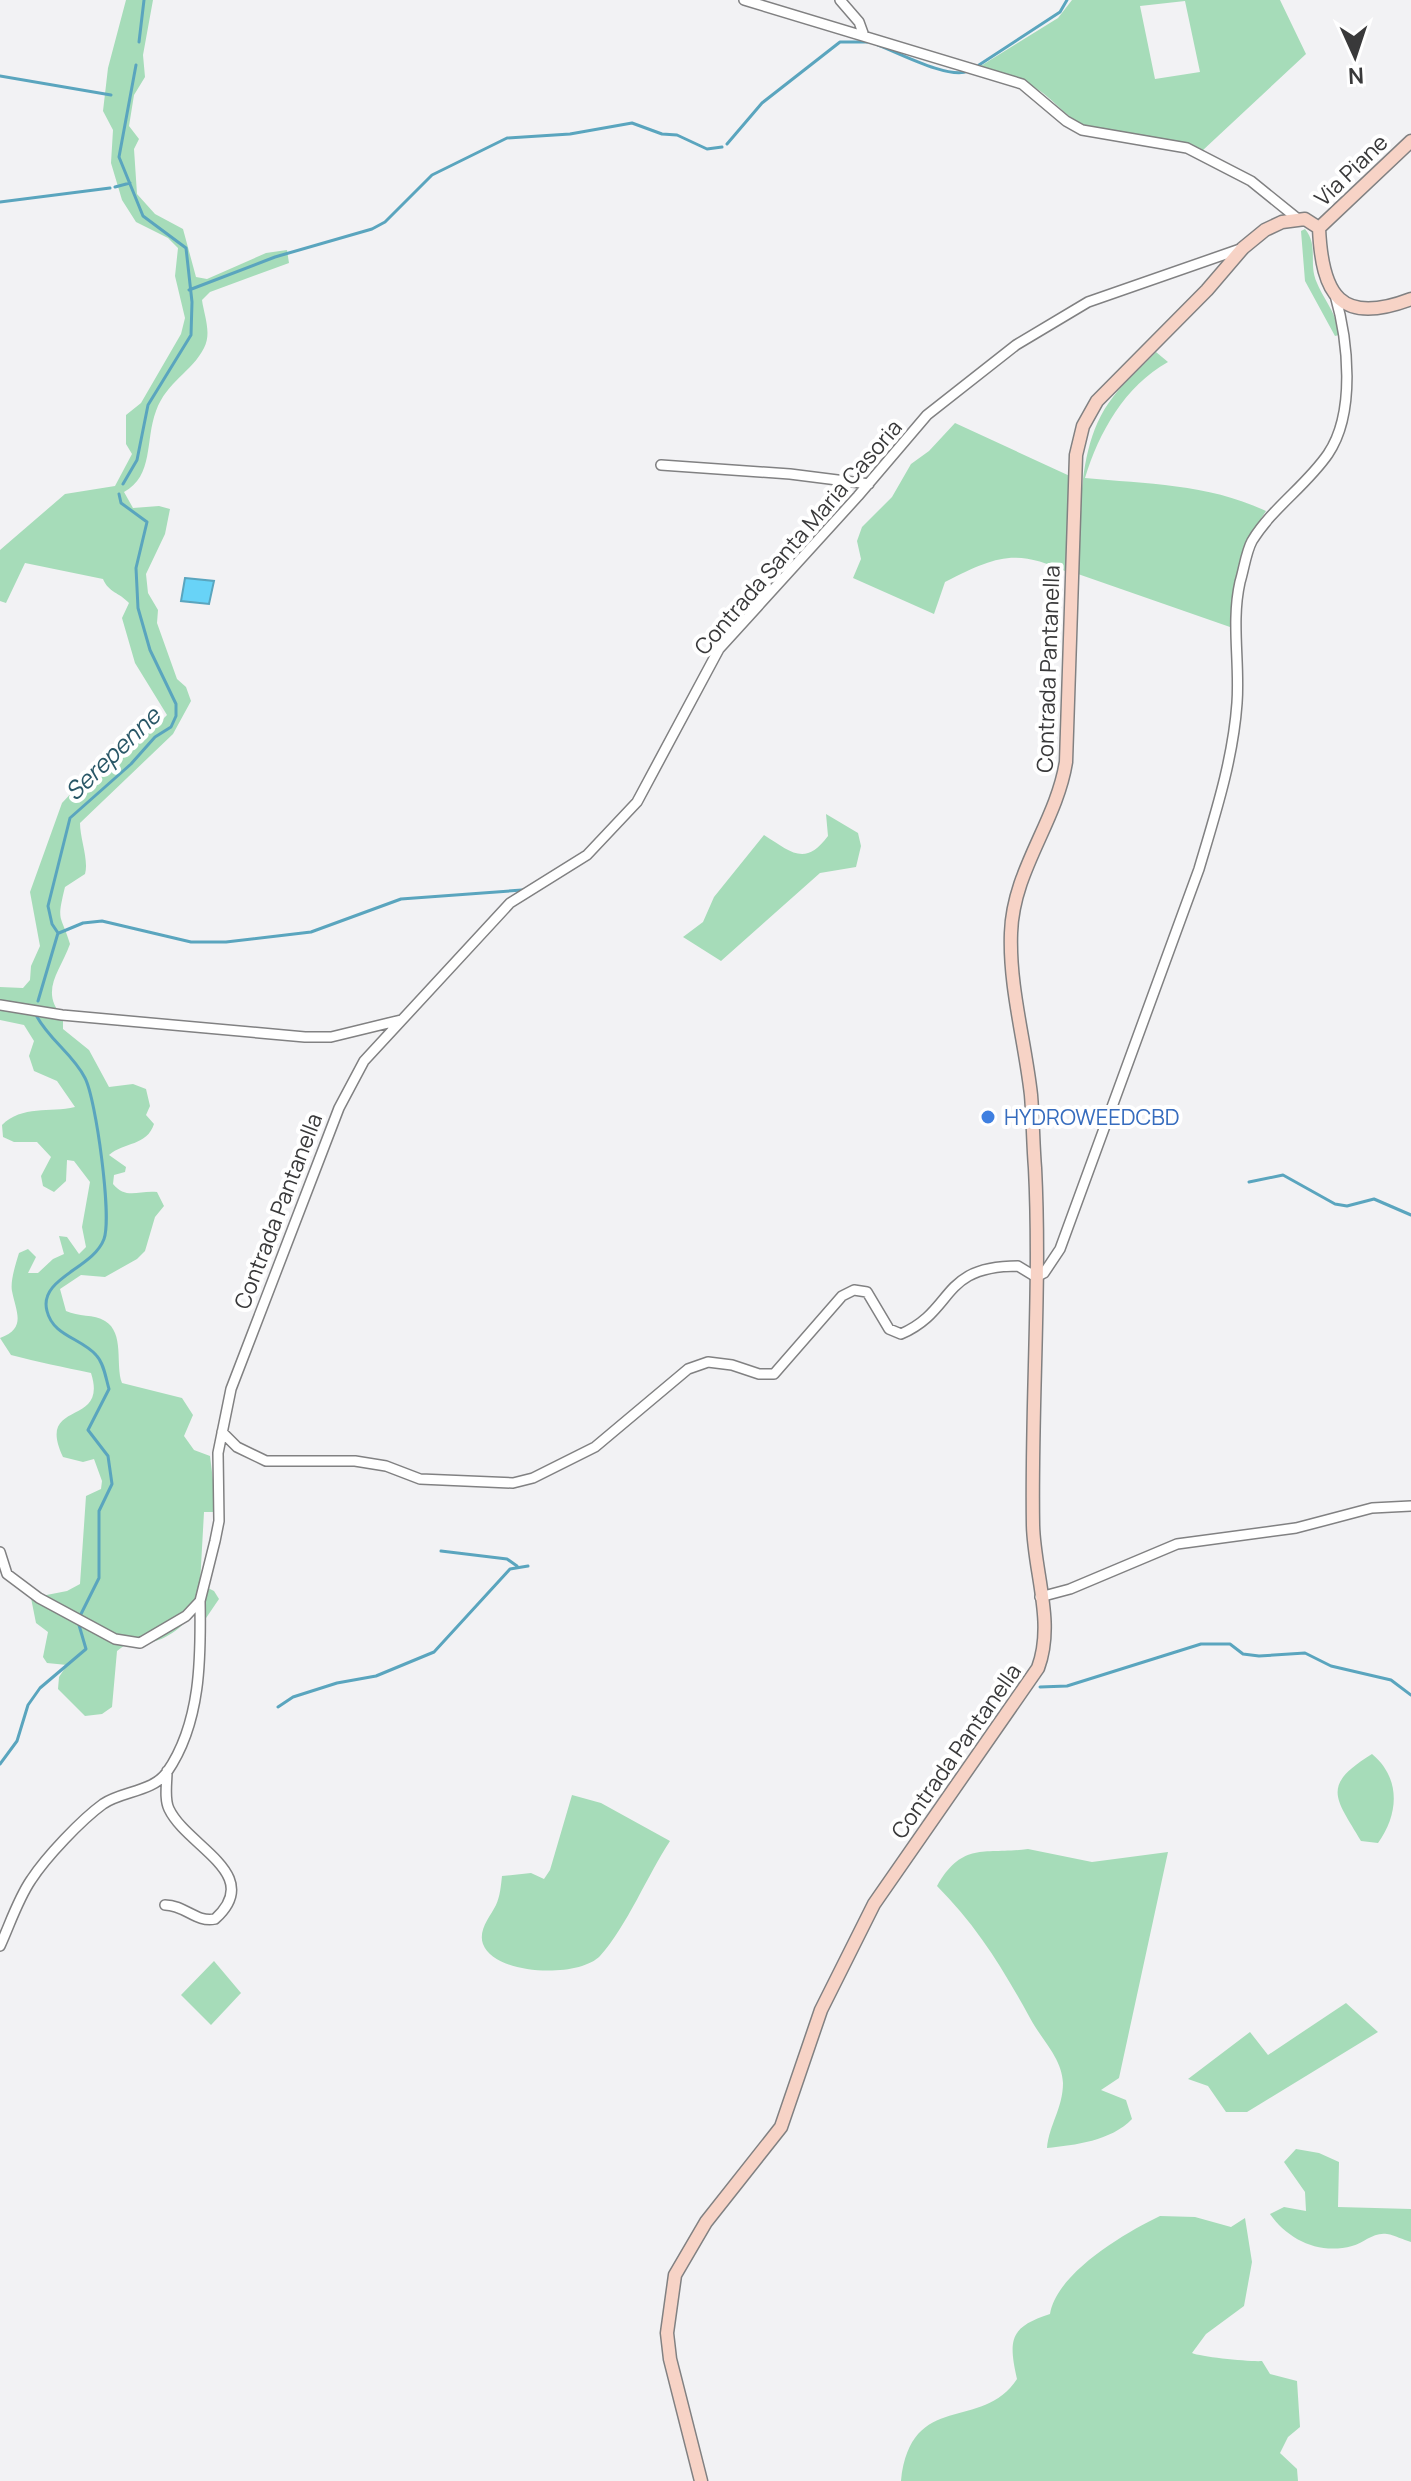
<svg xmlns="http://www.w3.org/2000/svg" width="1411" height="2481" font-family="Manrope,sans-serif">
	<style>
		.green { fill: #a6dcb9; fill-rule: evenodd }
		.water { fill: #68d3f7; stroke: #5aa5be; stroke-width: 2 }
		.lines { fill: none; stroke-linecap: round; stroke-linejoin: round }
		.stream { stroke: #5aa5be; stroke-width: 3 }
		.street-casing { stroke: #818182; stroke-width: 12 }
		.secondary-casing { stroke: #818182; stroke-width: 15 }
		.street { stroke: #fff; stroke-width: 9 }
		.secondary { stroke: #f7d3c6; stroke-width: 12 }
		.shop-dot { fill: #3f7fe0; stroke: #fff; stroke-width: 3 }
		.labels { text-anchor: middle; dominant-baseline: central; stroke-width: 8; stroke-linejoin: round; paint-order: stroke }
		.street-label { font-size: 22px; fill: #39393a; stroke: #fff }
		.shop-label { font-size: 22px; fill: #366cbe; stroke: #fff; text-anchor: start }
		.water-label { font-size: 24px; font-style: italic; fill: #295767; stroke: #fff }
	</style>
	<rect width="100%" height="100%" fill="#f2f2f4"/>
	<path class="green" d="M 126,0 L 153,0 L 143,55 L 145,77 L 134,95 L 129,126 L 139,139 L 134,149 L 137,194 L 155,214 L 183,229 L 196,277 L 207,279 L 266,253 L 287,250 L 289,263 L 210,292 L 202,300 C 204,315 212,333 204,348 C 192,372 167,381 156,411 C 145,440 154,476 124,492 L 133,508 L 159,506 L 170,509 L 165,534 L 146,574 L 148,593 L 158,610 L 157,623 L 177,679 L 186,687 L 191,701 L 173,734 L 80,823 C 80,839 89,860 85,874 L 65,887 C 56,924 61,913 70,944 C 60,972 39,991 63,1017 L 63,1029 L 89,1050 L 109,1087 L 133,1084 L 146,1089 L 150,1106 L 146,1115 L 154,1124 C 147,1146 124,1142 109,1155 L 126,1167 L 125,1172 L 114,1175 L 113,1184 C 126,1200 139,1190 157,1192 L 164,1206 L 155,1217 L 145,1251 L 137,1259 L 105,1277 L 81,1275 L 60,1289 L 66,1311 C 78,1317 94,1314 105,1321 C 125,1333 115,1365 122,1383 L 182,1398 L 193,1415 L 184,1436 L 194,1450 L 210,1456 L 217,1512 L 204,1512 L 200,1584 L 214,1591 L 219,1599 L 204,1621 L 196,1611 C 179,1631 156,1649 130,1641 L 117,1651 L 112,1707 L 102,1714 L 85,1716 L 58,1689 L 59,1677 L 67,1665 L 47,1663 L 43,1657 L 48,1632 L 36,1623 L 31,1598 L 67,1591 L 80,1584 L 86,1496 L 101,1489 L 102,1481 L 94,1459 L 83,1462 L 63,1457 C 35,1398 109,1428 91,1373 C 63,1367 38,1362 11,1355 L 0,1338 C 27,1328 16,1312 12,1291 C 10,1281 16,1263 19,1253 L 28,1249 L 36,1257 L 28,1273 L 38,1273 L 53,1259 L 64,1254 L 59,1236 L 67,1237 L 79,1254 L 86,1247 L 82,1227 L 90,1182 L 74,1161 L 67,1160 L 66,1181 L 54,1192 L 43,1186 L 41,1176 L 51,1157 L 37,1142 L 14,1142 L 3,1137 L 2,1125 C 22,1105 50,1113 75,1107 L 57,1081 L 34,1071 L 29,1056 L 34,1041 L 24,1025 L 0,1020 L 0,987 L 23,988 L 30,980 L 31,966 L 40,946 L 30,892 L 62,803 L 108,754 L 157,725 L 167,715 L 135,663 L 122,618 L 129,603 C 120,593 108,592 103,579 L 25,563 L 6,603 L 0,601 L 0,550 L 65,494 L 115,486 L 132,454 L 126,444 L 126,415 L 141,403 L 181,334 L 185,318 L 175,276 L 178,248 L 168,238 L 136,222 L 122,200 L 111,163 L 113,130 L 103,111 L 108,68 Z
		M 1072,0 L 1280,0 L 1306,54 L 1202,151 C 1165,133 1124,140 1087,126 C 1066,119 1055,100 1037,89 C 1020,78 999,73 979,67 L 1058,18 ZM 1185,1 L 1200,72 L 1155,79 L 1140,6 Z
		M 1305,229 C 1319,246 1308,264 1317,283 C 1325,302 1337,313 1339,335 L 1335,336 L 1305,281 L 1301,231 Z
		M 1156,352 L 1168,362 C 1125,386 1099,432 1085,478 C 1147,484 1209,484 1266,511 C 1242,546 1236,585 1230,627 L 1078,574 C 1082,517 1075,445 1113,397 C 1125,381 1142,367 1156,352 Z
		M 955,423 L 1072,477 L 1069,573 C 1015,548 997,556 945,582 L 934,614 L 853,578 L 861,559 L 857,541 L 862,527 L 892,497 L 911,464 L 929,451 Z
		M 826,814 L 858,833 L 861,846 L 856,867 L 820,873 L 721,961 L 683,937 L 703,922 L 714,897 L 764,835 C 791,852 805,867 828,836 Z
		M 1372,1754 C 1401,1778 1399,1814 1378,1843 L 1361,1841 C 1336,1798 1320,1786 1372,1754 Z
		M 572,1795 L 601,1803 L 670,1841 C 647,1876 627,1926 600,1956 C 579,1978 495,1976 483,1944 C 478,1930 490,1917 496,1905 C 500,1897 501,1885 502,1876 L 531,1873 L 544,1879 L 550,1870 Z
		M 1028,1849 L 1092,1862 L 1168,1852 L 1119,2078 L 1101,2090 L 1126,2100 L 1132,2119 C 1111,2141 1075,2145 1047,2148 C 1049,2125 1063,2108 1063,2083 C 1062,2058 1041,2039 1030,2018 C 1003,1969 977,1926 937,1886 C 963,1841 984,1855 1028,1849 Z
		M 214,1961 L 241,1993 L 211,2025 L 181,1995 Z
		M 1346,2003 L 1378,2032 L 1247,2112 L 1226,2112 L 1208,2086 L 1188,2079 L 1250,2032 L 1268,2055 Z
		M 1296,2149 L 1319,2153 L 1339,2162 L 1338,2207 L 1411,2209 L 1411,2242 C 1403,2240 1395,2235 1387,2234 C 1373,2232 1364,2243 1352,2246 C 1320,2255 1288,2240 1270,2214 L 1284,2207 L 1306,2211 L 1305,2192 L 1284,2162 Z
		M 1160,2216 L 1195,2217 L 1231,2227 L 1245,2218 L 1252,2262 L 1244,2306 L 1206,2334 L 1192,2353 C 1201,2357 1251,2362 1262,2361 L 1270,2374 L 1297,2381 L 1300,2427 L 1288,2437 L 1280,2453 L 1297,2469 L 1298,2481 L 901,2481 C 911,2389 982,2433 1017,2379 C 1008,2339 1010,2327 1050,2314 C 1056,2274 1124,2233 1160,2216 Z"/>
	<path class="water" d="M 185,578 L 214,581 L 209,604 L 181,601 Z"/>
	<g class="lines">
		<path class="stream" d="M 139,42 L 144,0
			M 878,45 C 897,52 950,80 968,71
			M 979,65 L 1060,12 L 1067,0
			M 0,76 L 111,95
			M 727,144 L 762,103 L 840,42 L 867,42
			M 115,187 L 130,183
			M 0,202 L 110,188
			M 189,290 L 275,257 L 372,229 L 385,222 L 432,175 L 507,138 L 570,134 L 632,123 L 662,134 L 677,135 L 707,149 L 722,147
			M 123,484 L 137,460 L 148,405 L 191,335 L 192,302 L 186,248 L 143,216 L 119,157 L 136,65
			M 59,933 L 83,923 L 102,921 L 191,942 L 226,942 L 311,932 L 401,899 L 522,890
			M 38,1001 L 58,933 L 52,924 L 48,906 L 70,818 L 131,764 L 155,737 L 171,727 L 176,716 L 176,704 L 150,650 L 138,608 L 136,568 L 147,522 L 121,503 L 119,494
			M 36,1015 C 49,1040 73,1054 85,1078 C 96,1099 112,1217 104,1239 C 93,1269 38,1278 47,1311 C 53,1336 81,1338 96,1355 C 104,1363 106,1379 109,1389 L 88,1430 L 108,1456 L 112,1484 L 99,1511 L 99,1578 L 80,1616
			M 1249,1182 L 1283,1175 L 1335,1204 L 1347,1206 L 1374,1199 L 1411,1215
			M 441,1551 L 507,1559 L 517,1566
			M 1040,1687 L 1067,1686 L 1201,1644 L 1230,1644 L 1243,1654 L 1259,1656 L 1305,1653 L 1331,1666 L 1391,1680 L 1411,1695
			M 278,1707 L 293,1697 L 337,1683 L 376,1676 L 434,1652 L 510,1569 L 528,1566
			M 0,1764 L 17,1741 L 28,1705 L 40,1688 L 86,1649 L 79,1625"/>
		<defs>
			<path id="street" d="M 744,0 L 1022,84 L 1066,121 L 1082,130 L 1187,148 L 1251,181 L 1298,219
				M 840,0 L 859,22 L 863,33
				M 661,465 L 790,474 L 869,484
				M 0,1005 L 62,1015 L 305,1037 L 331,1037 L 401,1020
				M 222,1432 L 237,1447 L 266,1461 L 355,1461 L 386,1466 L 420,1479 L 513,1483 L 533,1478 L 595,1447 L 688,1369 L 708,1362 L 732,1365 L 759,1374 L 774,1374 L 842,1296 L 854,1290 L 867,1292 L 889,1329 L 901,1334 C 956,1310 939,1266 1018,1266 L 1036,1277 L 1044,1273 L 1060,1249 L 1199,869 C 1215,815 1233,760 1237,703 C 1240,663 1231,622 1240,582 C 1244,569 1246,552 1252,541 C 1272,508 1306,486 1328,454 C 1356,413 1348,340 1335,295
				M 0,1552 L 7,1574 L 39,1598 L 115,1639 L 140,1643 L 186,1616 L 200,1601 L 215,1541 L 219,1521 L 218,1453 L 231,1389 L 339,1108 L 364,1061 L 510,903 L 587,855 L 637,802 L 719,649 L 858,496 L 927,415 L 1016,345 L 1088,302 L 1243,248
				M 1040,1597 L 1070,1589 L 1177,1544 L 1296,1528 L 1372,1508 L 1411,1506
				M 165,1905 C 185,1905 196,1923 215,1919 C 265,1874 187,1847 169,1809 C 164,1799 167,1783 167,1771
				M 0,1946 C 10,1924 18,1899 31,1880 C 46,1857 81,1820 103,1804 C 122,1791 153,1792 167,1772 C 201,1723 201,1658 200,1601"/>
			<path id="secondary" d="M 1319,228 C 1322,295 1340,326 1411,299
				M 1319,228 L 1411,141
				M 701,2481 L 670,2359 L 667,2333 L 675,2275 L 706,2222 L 781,2127 L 821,2010 L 874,1904 L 1038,1668 C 1055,1623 1034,1572 1033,1525 C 1031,1406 1041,1286 1035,1168 C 1033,1144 1033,1119 1031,1095 C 1025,1041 1009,987 1011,933 C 1013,870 1056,823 1066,762 L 1076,455 L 1083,426 L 1097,401 L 1207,290 L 1243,248 L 1265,230 L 1282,222 L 1305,219 L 1319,228"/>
		</defs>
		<use href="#street" class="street-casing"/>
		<use href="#secondary" class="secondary-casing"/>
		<use href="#street" class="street"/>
		<use href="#secondary" class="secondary"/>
	</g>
	<circle class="shop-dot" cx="988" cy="1117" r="8"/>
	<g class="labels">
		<g class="street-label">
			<text transform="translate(1351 170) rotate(-44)">Via Piane</text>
			<text transform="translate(798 537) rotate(-49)">Contrada Santa Maria Casoria</text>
			<text transform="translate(1048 669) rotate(-88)">Contrada Pantanella</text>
			<text transform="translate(278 1211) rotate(-69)">Contrada Pantanella</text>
			<text transform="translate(956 1751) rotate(-55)">Contrada Pantanella</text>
		</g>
		<g class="shop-label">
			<text x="1004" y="1117">HYDROWEEDCBD</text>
		</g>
		<g class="water-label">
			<text transform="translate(112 753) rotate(-44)">Serepenne</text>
		</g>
	</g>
	<g transform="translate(1355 56) rotate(177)" stroke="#ffffff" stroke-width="6" paint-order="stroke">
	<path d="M0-6L14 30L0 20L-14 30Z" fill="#39393a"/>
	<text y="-12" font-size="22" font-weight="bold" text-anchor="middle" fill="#39393a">N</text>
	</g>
</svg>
